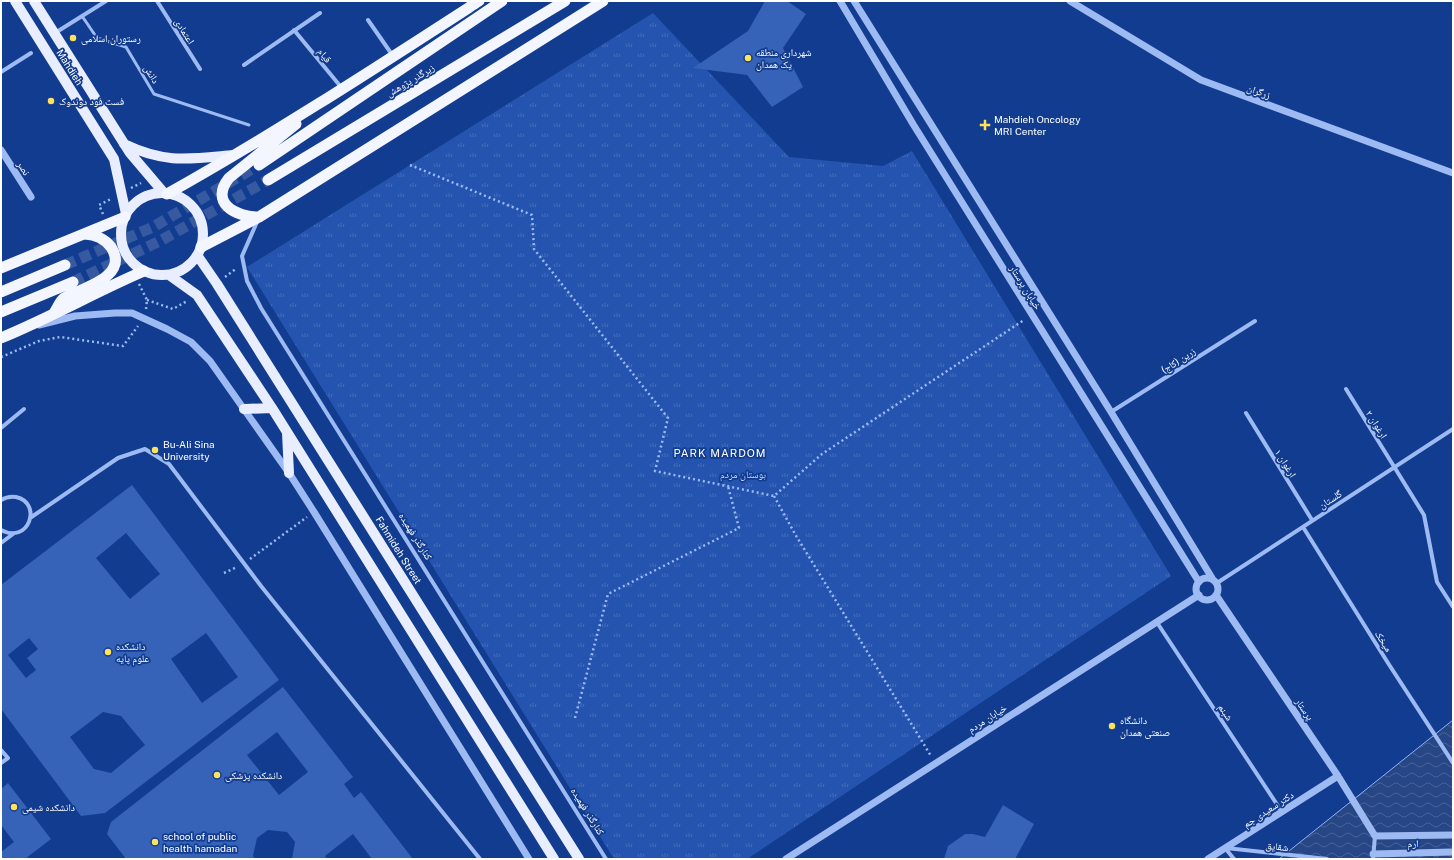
<svg xmlns="http://www.w3.org/2000/svg" width="1454" height="860" font-family="'Public Sans','Noto Naskh Arabic',sans-serif">
	<style>
		.park { fill: url(#park-tufts) }
		.water { fill: url(#water-waves); stroke: #8fb3f5 }
		.building { fill: #3662b7; fill-rule: evenodd }
		.lines { fill: none; stroke-linecap: round; stroke-linejoin: round }
		.trunk-tunnel { stroke: #3659a0; stroke-width: 11; stroke-dasharray: 11 5.5; stroke-linecap: butt }
		.path { stroke: #9dbaf2; stroke-width: 2.5; stroke-dasharray: 2 3; stroke-linecap: butt }
		.service { stroke: #9dbaf2; stroke-width: 3 }
		.minor { stroke: #9dbaf2; stroke-width: 4 }
		.tertiary { stroke: #9dbaf2; stroke-width: 7 }
		.primary { stroke: #e8eeff; stroke-width: 10 }
		.trunk { stroke: #f4f6ff; stroke-width: 11 }
		.poi-dot { fill: #ffe15e; stroke: #123c8f; stroke-width: 1.5 }
		.labels { text-anchor: middle; dominant-baseline: central; stroke-width: 3.5; stroke-linejoin: round; paint-order: stroke }
		.street-label { font-size: 10px; fill: #fff; stroke: #123c8f }
		.poi-label { font-size: 10px; fill: #fff; stroke: #123c8f; text-anchor: start }
		.park-label { font-size: 10px; fill: #c4d8fd; stroke: #123c8f }
		.neighbourhood-label { font-size: 11px; letter-spacing: 1px; fill: #fff; stroke: #123c8f }
	</style>
	<defs>
		<pattern id="park-tufts" width="24" height="20" patternUnits="userSpaceOnUse"><rect width="24" height="20" fill="#2454af"/><path d="M3 7l-1-3M5 7V3M7 7l1-3M15 17l-1-3M17 17v-4M19 17l1-3" fill="none" stroke="#456ebb"/></pattern>
		<pattern id="water-waves" width="16" height="10" patternUnits="userSpaceOnUse"><rect width="16" height="10" fill="#274685"/><path d="M0 5q4-4 8 0t8 0" fill="none" stroke="#476297"/></pattern>
	</defs>
	<rect width="100%" height="100%" fill="#123c8f"/>
	<path class="park" d="M 653,13 L 789,157 L 883,166 L 912,151 L 1171,576 L 747,859 L 614,859 L 247,267 Z"/>
	<path class="water" d="M 1453,720 L 1453,859 L 1279,859 Z"/>
	<path class="building" d="M 765,1 L 787,1 L 806,14 L 783,48 L 803,87 L 772,107 L 747,75 L 693,68 L 748,31 Z
		M 132,485 L 279,680 L 105,813 L 81,816 L 1,709 L 1,585 ZM 126,533 L 160,574 L 130,599 L 96,558 ZM 206,633 L 238,677 L 202,703 L 171,659 ZM 29,638 L 38,649 L 27,658 L 36,670 L 26,678 L 8,655 ZM 103,712 L 121,716 L 145,745 L 111,773 L 94,769 L 70,737 Z
		M 283,687 L 353,777 L 344,784 L 354,798 L 361,792 L 413,859 L 372,859 L 353,834 L 325,856 L 327,859 L 292,859 L 295,842 L 287,832 L 268,830 L 257,838 L 253,856 L 255,859 L 126,859 L 107,834 L 111,822 ZM 277,732 L 308,772 L 279,795 L 247,755 Z
		M 8,783 L 51,839 L 25,859 L 1,859 L 1,852 L 14,842 L 1,825 L 1,789 Z
		M 1003,805 L 1034,824 L 1015,859 L 1005,858 L 1003,859 L 944,859 L 948,846 L 965,834 L 973,834 L 985,837 Z"/>
	<g class="lines">
		<path class="trunk-tunnel" d="M 65,265 L 153,227 L 259,165
			M 73,282 L 160,241 L 268,180"/>
		<path class="path" d="M 410,165 L 532,215 L 534,249 L 668,418 L 655,471 L 774,496 L 822,454 L 1024,320
			M 131,188 L 141,183
			M 103,214 L 99,205 L 111,199
			M 225,277 L 237,268
			M 139,284 L 147,300 L 146,309
			M 147,300 L 173,309 L 187,301
			M 1,357 L 39,341 L 60,337 L 123,346 L 138,326
			M 774,496 L 795,534 L 931,756
			M 250,559 L 307,517
			M 224,573 L 237,567
			M 575,718 L 608,594 L 739,528 L 728,486"/>
		<path class="service" d="M 82,16 L 97,38 L 126,47 L 154,94 L 249,125"/>
		<path class="minor" d="M 157,1 L 200,69
			M 368,20 L 393,56
			M 294,30 L 341,87
			M 55,33 L 106,1
			M 244,65 L 320,13
			M 1,72 L 31,53
			M 257,222 L 242,256 L 247,281 L 261,308 L 606,859
			M 1346,389 L 1424,515 L 1437,582 L 1453,607
			M 1111,412 L 1255,321
			M 1246,413 L 1312,520
			M 1,428 L 24,409
			M 1,500 C 6,497 10,496 16,497 C 43,503 29,545 1,530
			M 30,518 L 118,458 L 145,449 L 169,464 L 261,586 L 480,859
			M 1303,527 L 1388,663 L 1453,763
			M 1,543 L 13,534
			M 1217,583 L 1453,429
			M 1156,621 L 1282,812
			M 1,750 L 8,758 L 1,763
			M 1225,848 L 1234,859
			M 1226,848 L 1327,859
			M 1373,859 L 1375,836"/>
		<path class="tertiary" d="M 840,1 L 913,124 L 1199,582
			M 854,1 L 1111,412 L 1212,578
			M 1070,1 L 1201,80 L 1453,173
			M 1,150 L 31,197
			M 39,325 L 75,316 L 115,313 L 132,313 L 167,329 L 191,342 L 210,361 L 289,473 L 314,512 L 529,859
			M1196 589a11 11 0 1 1 22 0a11 11 0 1 1-22 0Z
			M 1216,595 L 1338,776 L 1375,836 L 1453,835
			M 1373,854 L 1453,852
			M 786,859 L 1199,595
			M 1208,859 L 1338,776"/>
		<path class="primary" d="M 15,1 L 114,159 L 126,214
			M 34,1 L 130,153 L 164,193
			M 124,144 C 166,164 189,159 234,155
			M121 234a41 41 0 1 1 82 0a41 41 0 1 1-82 0Z
			M 197,255 L 217,284 L 579,859
			M 169,275 L 197,295 L 272,408 L 554,859
			M 244,409 L 272,408
			M 287,433 L 289,473"/>
		<path class="trunk" d="M 259,165 L 502,1
			M 268,180 L 565,1
			M 167,194 C 274,134 377,67 479,1
			M 259,217 C 236,217 209,203 229,178 L 296,124
			M 201,247 L 259,217 L 603,1
			M 1,268 L 125,217
			M 1,292 L 65,265
			M 1,312 L 73,282
			M 54,313 C 57,309 60,301 64,298 C 82,288 130,277 111,247 C 104,238 96,235 85,234
			M 1,338 C 50,318 95,292 144,271"/>
	</g>
	<g class="poi-dot">
		<circle cx="73" cy="38" r="4"/>
		<circle cx="748" cy="58" r="4"/>
		<circle cx="51" cy="101" r="4"/>
		<path d="M983 119h4v4h4v4h-4v4h-4v-4h-4v-4h4z"/>
		<circle cx="155" cy="450" r="4"/>
		<circle cx="108" cy="652" r="4"/>
		<circle cx="1112" cy="726" r="4"/>
		<circle cx="217" cy="775" r="4"/>
		<circle cx="14" cy="807" r="4"/>
		<circle cx="155" cy="842" r="4"/>
	</g>
	<g class="labels">
		<g class="street-label">
			<text transform="translate(185 31) rotate(58)">اعتمادی</text>
			<text transform="translate(325 55) rotate(51)">قیام</text>
			<text transform="translate(70 67) rotate(58)">Mahdieh</text>
			<text transform="translate(152 74) rotate(59)">دانش</text>
			<text transform="translate(410 80) rotate(-31)">زیرگذر پژوهش</text>
			<text transform="translate(1259 91) rotate(20)">زرگران</text>
			<text transform="translate(24 168) rotate(57)">نصر</text>
			<text transform="translate(1026 287) rotate(58)">خیابان پرستار</text>
			<text transform="translate(1178 360) rotate(-33)">زرین (کاج)</text>
			<text transform="translate(1377 424) rotate(58)">ارغوان ۲</text>
			<text transform="translate(1286 463) rotate(58)">ارغوان ۱</text>
			<text transform="translate(1330 499) rotate(-33)">گلستان</text>
			<text transform="translate(416 536) rotate(58)">کنارگذر فهمیده</text>
			<text transform="translate(399 550) rotate(58)">Fahmideh Street</text>
			<text transform="translate(1384 641) rotate(58)">میخک</text>
			<text transform="translate(1305 709) rotate(56)">پرستار</text>
			<text transform="translate(1226 712) rotate(56)">شبنم</text>
			<text transform="translate(987 718) rotate(-33)">خیابان مردم</text>
			<text transform="translate(1268 809) rotate(-33)">دکتر سعیدی جم</text>
			<text transform="translate(588 811) rotate(58)">کنارگذر فهمیده</text>
			<text transform="translate(1413 843) rotate(-2)">ارم</text>
			<text transform="translate(1277 846) rotate(6)">شقایق</text>
		</g>
		<g class="poi-label">
			<text x="81" y="38">رستوران اسلامی</text>
			<text x="756" y="52">شهرداری منطقه<tspan x="756" dy="12">یک همدان</tspan></text>
			<text x="59" y="101">فست فود دوندوک</text>
			<text x="994" y="119">Mahdieh Oncology<tspan x="994" dy="12">MRI Center</tspan></text>
			<text x="163" y="444">Bu-Ali Sina<tspan x="163" dy="12">University</tspan></text>
			<text x="116" y="646">دانشکده<tspan x="116" dy="12">علوم پایه</tspan></text>
			<text x="1120" y="720">دانشگاه<tspan x="1120" dy="12">صنعتی همدان</tspan></text>
			<text x="225" y="775">دانشکده پزشکی</text>
			<text x="22" y="807">دانشکده شیمی</text>
			<text x="163" y="836">school of public<tspan x="163" dy="12">health hamadan</tspan></text>
		</g>
		<g class="park-label">
			<text x="743" y="474">بوستان مردم</text>
		</g>
		<g class="neighbourhood-label">
			<text x="720" y="453">PARK MARDOM</text>
		</g>
	</g>
	<rect width="1454" height="860" fill="none" stroke="#ffffff" stroke-width="4"/>
</svg>
